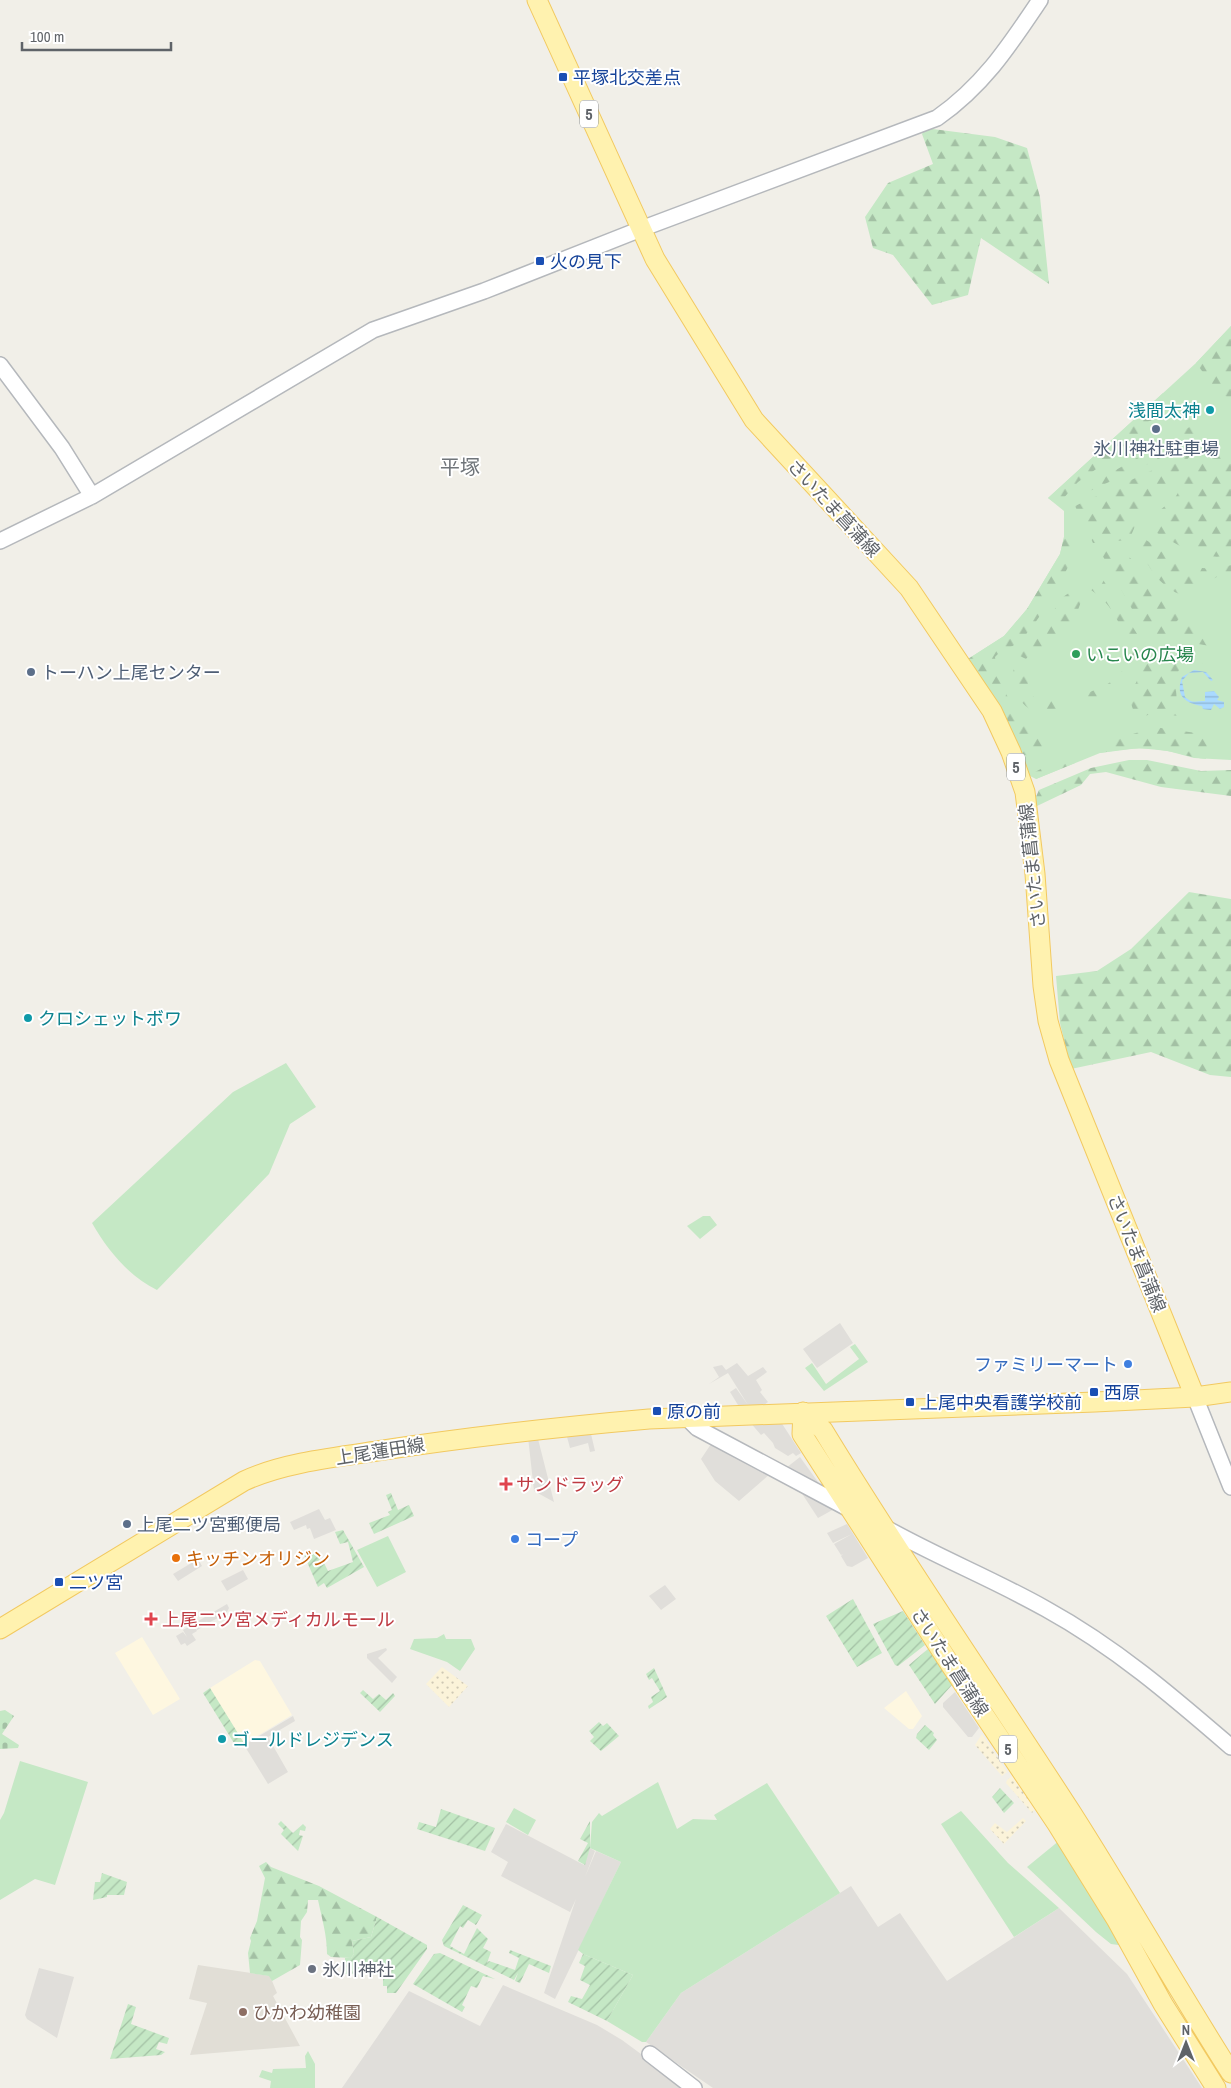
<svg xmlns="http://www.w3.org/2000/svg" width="1231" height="2088" font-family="'Archivo Narrow','Noto Sans JP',sans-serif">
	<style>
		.commercial { fill: #fef7e0 }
		.industrial { fill: #e0deda }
		.education { fill: #e1ded6 }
		.green { fill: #c5e8c5 }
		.forest { fill: url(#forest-firs) }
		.sand { fill: url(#sand-dots) }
		.cemetery { fill: url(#cemetery-stones) }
		.garden { fill: url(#garden-furrows) }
		.water { fill: url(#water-rules) }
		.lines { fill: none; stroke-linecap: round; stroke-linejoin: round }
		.minor-casing { stroke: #b5b8bc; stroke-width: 18 }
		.major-casing { stroke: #f2c960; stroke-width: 21 }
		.minor { stroke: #fff; stroke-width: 15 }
		.major { stroke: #fff2af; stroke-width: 19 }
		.transit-dot { fill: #1a4fb4; stroke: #fff; stroke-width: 2 }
		.culture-dot { fill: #0f9aa8; stroke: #fff; stroke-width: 2 }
		.service-dot { fill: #5c6f8a; stroke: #fff; stroke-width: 2 }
		.leisure-dot { fill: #2e9e5b; stroke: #fff; stroke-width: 2 }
		.shop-dot { fill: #3f7fe0; stroke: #fff; stroke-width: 2 }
		.health-dot { fill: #e0444e; stroke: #fff; stroke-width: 2 }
		.food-dot { fill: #e8710a; stroke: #fff; stroke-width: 2 }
		.worship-dot { fill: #6b7280; stroke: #fff; stroke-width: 2 }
		.education-dot { fill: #8d6e63; stroke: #fff; stroke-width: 2 }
		.labels { text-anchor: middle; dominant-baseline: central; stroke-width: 4; stroke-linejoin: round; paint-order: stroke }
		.shield { fill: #fff; stroke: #8f9295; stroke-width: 1 }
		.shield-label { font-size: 16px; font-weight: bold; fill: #5f6368 }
		.transit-label { font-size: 18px; fill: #164399; stroke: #fff; text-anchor: start }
		.culture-label { font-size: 18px; fill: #0d838f; stroke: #fff; text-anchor: start }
		.service-label { font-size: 18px; fill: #4e5e75; stroke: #fff; text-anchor: start }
		.street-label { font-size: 18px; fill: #5f6368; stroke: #fff }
		.leisure-label { font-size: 18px; fill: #27864d; stroke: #fff; text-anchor: start }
		.shop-label { font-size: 18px; fill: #366cbe; stroke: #fff; text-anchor: end }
		.health-label { font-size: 18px; fill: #be3a42; stroke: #fff; text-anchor: start }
		.food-label { font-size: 18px; fill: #c56008; stroke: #fff; text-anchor: start }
		.worship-label { font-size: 18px; fill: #5b616d; stroke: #fff; text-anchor: start }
		.education-label { font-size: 18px; fill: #785e54; stroke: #fff; text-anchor: start }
		.quarter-label { font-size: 20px; fill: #70757a; stroke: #fff }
	</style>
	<defs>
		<pattern id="forest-firs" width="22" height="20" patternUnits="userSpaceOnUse" patternTransform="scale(1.25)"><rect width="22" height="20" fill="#c5e8c5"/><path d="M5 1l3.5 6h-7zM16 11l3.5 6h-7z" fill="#a3c0a4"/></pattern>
		<pattern id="sand-dots" width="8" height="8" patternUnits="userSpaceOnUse" patternTransform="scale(1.25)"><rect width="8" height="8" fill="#fbf3d9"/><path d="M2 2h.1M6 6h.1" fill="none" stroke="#cec8b4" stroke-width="1.8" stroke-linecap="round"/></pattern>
		<pattern id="cemetery-stones" width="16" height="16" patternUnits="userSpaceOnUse" patternTransform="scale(1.25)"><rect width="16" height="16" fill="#c5e8c5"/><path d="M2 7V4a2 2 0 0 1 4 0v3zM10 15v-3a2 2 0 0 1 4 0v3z" fill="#a3c0a4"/></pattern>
		<pattern id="garden-furrows" width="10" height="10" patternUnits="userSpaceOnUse" patternTransform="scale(1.25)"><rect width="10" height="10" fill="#c5e8c5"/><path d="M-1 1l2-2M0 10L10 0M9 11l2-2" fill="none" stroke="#a3c0a4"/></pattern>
		<pattern id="water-rules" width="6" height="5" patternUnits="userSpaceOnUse" patternTransform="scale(1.25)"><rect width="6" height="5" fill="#aadaff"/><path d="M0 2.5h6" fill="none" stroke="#8eb4d2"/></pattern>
	</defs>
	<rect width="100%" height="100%" fill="#f1efe8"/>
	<path class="commercial" d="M 142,1637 L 180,1699 L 153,1715 L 115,1653 Z
		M 255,1660 L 260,1661 L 292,1715 L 244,1744 L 210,1688 Z
		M 906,1691 L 922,1716 L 913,1729 L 909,1729 L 884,1708 Z"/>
	<path class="industrial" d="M 840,1323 L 853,1343 L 817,1368 L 803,1349 Z
		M 737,1363 L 748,1376 L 763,1367 L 767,1372 L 756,1380 L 762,1390 L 760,1392 L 768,1402 L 760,1408 L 734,1408 L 738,1405 L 730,1392 L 736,1388 L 748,1405 L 728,1373 L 709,1384 L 719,1377 L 713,1367 L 722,1365 L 726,1370 Z
		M 779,1419 L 801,1453 L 796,1456 L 793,1453 L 788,1456 L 775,1448 L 773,1443 L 764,1433 L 761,1435 L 749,1421 Z
		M 566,1433 L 591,1434 L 595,1451 L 590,1452 L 588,1443 L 570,1448 Z
		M 537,1435 L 554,1502 L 534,1491 L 528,1437 Z
		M 713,1441 L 771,1473 L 739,1501 L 715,1481 L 701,1459 Z
		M 800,1457 L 823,1489 L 786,1468 Z
		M 797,1486 L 836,1508 L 818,1518 Z
		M 319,1509 L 325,1520 L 330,1518 L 336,1530 L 314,1539 L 310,1528 L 307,1529 L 306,1525 L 294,1530 L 290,1522 Z
		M 847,1524 L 868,1558 L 852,1567 L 847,1566 L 841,1556 L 843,1554 L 841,1555 L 834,1544 L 852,1534 L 833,1543 L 827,1533 Z
		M 198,1559 L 202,1566 L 178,1581 L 173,1574 Z
		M 243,1570 L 248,1579 L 227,1591 L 221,1581 Z
		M 665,1585 L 676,1599 L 661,1610 L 649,1596 Z
		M 227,1604 L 229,1608 L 227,1612 L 223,1615 L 221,1611 L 216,1614 L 215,1612 L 218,1618 L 208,1623 L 206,1620 L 208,1624 L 197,1630 L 194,1626 L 197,1631 L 192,1634 L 196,1640 L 187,1646 L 185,1643 L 181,1645 L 176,1636 L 183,1632 L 187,1637 L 183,1630 Z
		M 386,1648 L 387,1650 L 378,1658 L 397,1677 L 392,1683 L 367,1658 L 367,1654 Z
		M 955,1692 L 979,1728 L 972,1737 L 968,1737 L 943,1707 L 943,1703 Z
		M 293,1716 L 295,1721 L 268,1737 L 288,1772 L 268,1784 L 244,1745 Z
		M 506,1824 L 584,1865 L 590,1848 L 595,1851 L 585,1877 L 596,1851 L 621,1862 L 555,1999 L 544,1993 L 576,1899 L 570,1912 L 501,1876 L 508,1862 L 491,1852 Z
		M 851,1886 L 878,1927 L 900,1913 L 947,1981 L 1059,1908 L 1127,1974 L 1202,2088 L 713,2088 L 646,2042 L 681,1993 Z
		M 39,1968 L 74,1977 L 57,2038 L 27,2019 L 25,2015 Z
		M 503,1985 L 597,2025 L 622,2040 L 687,2088 L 342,2088 L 409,1991 L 480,2026 Z"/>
	<path class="education" d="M 198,1965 L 270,1976 L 277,1993 L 273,1996 L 300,2046 L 190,2055 L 207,2003 L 189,1999 Z"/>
	<path class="green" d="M 1231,326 L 1231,760 L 1194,758 L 1168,751 L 1139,748 L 1100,753 L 1036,779 L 1028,775 L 968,659 L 1004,636 L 1027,609 L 1060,554 L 1064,537 L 1064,511 L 1048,498 L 1196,363 Z
		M 286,1063 L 316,1107 L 290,1124 L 269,1174 L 157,1290 C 128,1276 107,1249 92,1223 L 233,1092 Z
		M 703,1216 L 710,1216 L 717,1225 L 700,1239 L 687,1226 Z
		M 855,1344 L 868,1362 L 824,1391 L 805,1368 L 812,1363 L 826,1384 L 859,1359 L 850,1347 Z
		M 388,1536 L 406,1572 L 377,1587 L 357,1550 Z
		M 444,1634 L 446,1639 L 471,1639 L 475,1649 L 460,1671 L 447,1662 L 410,1649 L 414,1639 L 437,1638 Z
		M 20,1761 L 88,1782 L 55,1885 L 35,1879 L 0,1900 L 0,1820 L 4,1813 Z
		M 658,1782 L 677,1829 L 693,1819 L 717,1820 L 714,1815 L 767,1783 L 840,1893 L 681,1993 L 646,2042 L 642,2042 L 607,2021 L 633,1975 L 583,1954 L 578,1950 L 621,1862 L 590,1848 L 592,1822 L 599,1813 L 602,1816 Z
		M 514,1808 L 536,1820 L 528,1835 L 506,1822 Z
		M 961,1811 L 1008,1863 L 1059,1908 L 1014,1937 L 941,1824 Z
		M 1060,1840 L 1126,1946 L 1111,1944 L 1096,1932 L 1027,1867 Z
		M 308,2051 L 315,2064 L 315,2088 L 270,2088 L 271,2081 L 259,2077 L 262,2070 L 272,2073 L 273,2069 L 306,2068 L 305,2056 Z"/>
	<path class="forest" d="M 925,128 L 995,137 L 1027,148 L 1040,197 L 1049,284 L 981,238 L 968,295 L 932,305 L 893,255 L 873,248 L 865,217 L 888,183 L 933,164 L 922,134 Z
		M 1231,326 L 1231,398 L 1220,395 L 1196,363 Z
		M 1163,393 L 1173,398 L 1196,394 L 1202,404 L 1194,411 L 1149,421 L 1127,447 L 1078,482 L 1061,501 L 1055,503 L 1048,498 Z
		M 1198,422 L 1208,428 L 1206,437 L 1081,495 L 1092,484 Z
		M 1224,437 L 1227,442 L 1189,457 L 1169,485 L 1139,517 L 1129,540 L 1093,543 L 1075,506 Z
		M 1231,452 L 1231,555 C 1218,557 1209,559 1199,549 L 1187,550 L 1150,529 L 1154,515 L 1175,498 L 1187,476 L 1198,464 Z
		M 1064,523 L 1081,543 C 1063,575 1047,612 1021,640 C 1013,648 1002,649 995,657 L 996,664 L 1004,671 L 1006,693 L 1013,710 L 1034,724 L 1047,755 L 1033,761 L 1030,756 L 1020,754 L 968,659 L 1004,636 L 1027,609 L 1060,554 L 1064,537 Z
		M 1143,538 C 1159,548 1170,560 1187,568 L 1195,586 L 1190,597 C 1163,593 1146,566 1137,541 Z
		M 1119,550 C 1135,558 1140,572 1150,586 C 1159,598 1171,606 1184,613 L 1170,629 L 1163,642 L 1143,626 L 1137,618 L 1100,551 Z
		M 1231,565 L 1231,580 L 1218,576 L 1211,581 L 1200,572 L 1202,568 L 1218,569 Z
		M 1100,575 L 1139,637 L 1139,652 L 1131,657 C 1128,639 1115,610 1101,598 C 1093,590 1087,590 1083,579 Z
		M 1071,592 L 1081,601 C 1076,619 1064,638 1045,646 C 1037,650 1033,651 1026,659 L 1020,656 C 1025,642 1038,637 1046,626 C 1054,613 1057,598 1071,592 Z
		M 1196,620 L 1199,624 L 1195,630 L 1195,635 L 1220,640 L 1223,645 L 1221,648 L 1176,640 L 1192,621 Z
		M 1148,649 L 1169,653 L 1206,655 L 1207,663 L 1181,667 L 1175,677 L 1178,716 L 1156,713 L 1136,718 L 1127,692 L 1136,683 Z
		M 1017,664 L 1026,665 L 1028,674 L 1028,692 L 1038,700 L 1057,699 L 1066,706 L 1061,712 C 1052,713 1042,715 1033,711 C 1018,704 1005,678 1017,664 Z
		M 1122,671 L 1124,677 C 1113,688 1096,705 1079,701 L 1079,697 C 1096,688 1110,687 1122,671 Z
		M 1154,727 L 1210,735 L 1206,759 C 1192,758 1181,753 1167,751 C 1145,746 1123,749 1100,753 L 1100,745 Z
		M 1073,757 L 1075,763 L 1036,779 L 1035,772 L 1056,761 Z
		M 1129,760 L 1147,760 L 1201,771 L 1231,770 L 1231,796 L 1161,787 L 1106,772 L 1090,774 L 1081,785 L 1037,806 L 1035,799 L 1039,790 L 1091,768 Z
		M 1189,892 L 1231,899 L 1231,1077 L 1210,1075 L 1151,1052 L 1071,1069 L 1060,1023 L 1056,976 L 1097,971 L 1131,949 Z
		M 266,1862 L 271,1867 L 319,1886 L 377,1917 L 371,1937 L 352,1941 L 354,1954 L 351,1958 L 331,1957 L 327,1954 C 327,1935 322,1919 318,1900 L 308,1900 L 307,1912 L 301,1921 L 300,1937 L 302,1940 L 300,1965 L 272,1981 L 269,1976 L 250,1973 L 248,1953 L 251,1941 L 250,1938 L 257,1921 L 265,1878 L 259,1866 Z"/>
	<path class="sand" d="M 442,1667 L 468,1686 L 449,1707 L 426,1684 Z
		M 982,1734 L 1007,1772 L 1002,1776 L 975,1745 Z
		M 1017,1772 L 1038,1805 L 1032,1813 L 1006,1783 L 1007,1780 Z
		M 1023,1818 L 1026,1821 L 1004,1844 L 990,1829 L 995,1823 L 1007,1832 Z"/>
	<path class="cemetery" d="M 5,1710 L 14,1716 L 2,1734 L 19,1745 L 18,1748 L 0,1749 L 0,1711 Z"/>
	<path class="garden" d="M 391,1493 L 398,1510 L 409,1505 L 414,1516 L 374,1534 L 369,1523 L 390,1515 L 388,1512 L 392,1510 L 386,1495 Z
		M 343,1530 L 364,1567 L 327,1588 L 324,1583 L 318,1587 L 304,1555 L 316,1551 L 321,1563 L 324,1563 L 328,1571 L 353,1562 L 348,1542 L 340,1544 L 335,1532 Z
		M 853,1599 L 882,1653 L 857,1667 L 826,1616 Z
		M 903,1611 L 925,1645 L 898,1666 L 895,1665 L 873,1624 Z
		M 928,1649 L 952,1685 L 935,1704 L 909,1665 Z
		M 654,1668 L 667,1697 L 649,1709 L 648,1706 L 653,1702 L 651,1697 L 660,1691 L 652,1678 L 649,1680 L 646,1674 Z
		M 210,1688 L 244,1743 L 237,1748 L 203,1693 Z
		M 363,1690 L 373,1699 L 379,1694 L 386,1700 L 393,1693 L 395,1696 L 380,1712 L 360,1693 Z
		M 599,1722 L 603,1726 L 607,1723 L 619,1736 L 601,1751 L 590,1741 L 594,1737 L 589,1731 Z
		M 925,1725 L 934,1733 L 933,1735 L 937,1740 L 929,1750 L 916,1738 L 917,1734 Z
		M 1000,1788 L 1014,1803 L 1004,1813 L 992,1797 Z
		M 441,1809 L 495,1828 L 485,1851 L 417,1829 L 419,1822 L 436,1827 Z
		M 281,1821 L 293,1833 L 303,1824 L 306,1827 L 305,1831 L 300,1830 L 299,1835 L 303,1836 L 298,1851 L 281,1834 L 284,1830 L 278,1824 Z
		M 590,1821 L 590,1848 L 585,1865 L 578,1861 L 588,1843 L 580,1839 Z
		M 102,1873 L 127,1882 L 124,1895 L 107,1895 L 107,1897 L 93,1900 L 95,1882 L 100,1882 Z
		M 463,1905 L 482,1915 L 476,1925 L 468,1920 L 463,1928 L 460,1926 L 450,1946 L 464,1954 L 477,1928 L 488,1939 L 483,1948 L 491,1952 L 487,1963 L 489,1961 L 515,1970 L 519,1958 L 509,1953 L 510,1950 L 551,1966 L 549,1973 L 529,1964 L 520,1983 L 515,1981 L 518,1973 L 514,1980 L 444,1946 L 442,1940 Z
		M 377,1917 L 427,1945 L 427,1949 L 396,1993 L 387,1993 L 387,1986 L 383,1986 L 383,1975 L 345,1974 L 345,1958 L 351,1958 L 354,1954 L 352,1941 L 371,1937 Z
		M 440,1953 L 495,1979 L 483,1976 L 477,1988 L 471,1986 L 462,2005 L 465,2007 L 462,2012 L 413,1984 L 434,1954 Z
		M 583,1954 L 633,1975 L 607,2021 L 568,2002 L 571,1996 L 582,1999 L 590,1985 L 580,1980 L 585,1966 L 579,1963 Z
		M 128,2004 L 136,2007 L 131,2024 L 169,2038 L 167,2044 L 159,2042 L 156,2049 L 165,2052 L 161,2055 L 110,2059 Z"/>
	<path class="water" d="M 1194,670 L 1206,672 L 1213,680 L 1211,681 L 1203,672 L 1189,673 L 1182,681 L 1185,697 C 1193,704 1195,701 1205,701 L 1205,692 L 1214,691 L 1219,697 L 1217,700 L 1224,702 L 1224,707 L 1220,709 L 1214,704 L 1211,710 L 1203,709 L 1202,706 C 1185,703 1175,696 1182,677 Z"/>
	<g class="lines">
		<defs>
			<path id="minor" d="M 0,365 L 62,448 L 92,496
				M 0,541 L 92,496 L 373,330 L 484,291 L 641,229 L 937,118 C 984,85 1009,46 1040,0
				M 1195,1397 L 1231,1487
				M 686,1417 L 697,1428 L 851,1510
				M 884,1527 C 937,1557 993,1579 1046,1609 C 1115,1647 1172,1696 1231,1747
				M 650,2054 L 694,2088"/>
			<path id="major" d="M 537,0 L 655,259 L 754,420 L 909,588 L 992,711 L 1011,752 L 1025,792 L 1035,874 L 1043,986 L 1048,1021 L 1059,1060 L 1195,1397
				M 803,1412 L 802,1434 L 950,1664 L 1057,1824 L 1116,1919 L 1163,2004 L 1216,2088
				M 803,1412 L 823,1430 C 902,1560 989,1685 1071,1812 C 1126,1898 1176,1987 1231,2073
				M 0,1629 L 244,1481 C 282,1463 336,1457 377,1451 C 468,1437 558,1427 649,1419 L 1095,1402 L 1195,1397 L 1231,1392"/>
		</defs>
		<use href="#minor" class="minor-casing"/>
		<use href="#major" class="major-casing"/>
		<use href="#minor" class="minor"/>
		<use href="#major" class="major"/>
	</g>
	<g class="transit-dot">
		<rect x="558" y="72" width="10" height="10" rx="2.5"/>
		<rect x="535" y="256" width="10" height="10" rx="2.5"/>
		<rect x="1089" y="1387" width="10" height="10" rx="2.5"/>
		<rect x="905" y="1397" width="10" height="10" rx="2.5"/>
		<rect x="652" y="1406" width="10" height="10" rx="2.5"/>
		<rect x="54" y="1577" width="10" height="10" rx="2.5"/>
	</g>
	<g class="culture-dot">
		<circle cx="1210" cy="410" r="5"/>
		<circle cx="28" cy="1018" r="5"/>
		<circle cx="222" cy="1739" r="5"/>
	</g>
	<g class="service-dot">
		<circle cx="1156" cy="429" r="5"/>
		<circle cx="31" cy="672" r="5"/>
		<circle cx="127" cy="1524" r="5"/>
	</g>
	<circle class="leisure-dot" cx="1076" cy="654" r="5"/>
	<g class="shop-dot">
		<circle cx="1128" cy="1364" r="5"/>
		<circle cx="515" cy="1539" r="5"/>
	</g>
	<g class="health-dot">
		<path d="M503.5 1476.5h5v5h5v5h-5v5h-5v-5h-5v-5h5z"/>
		<path d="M148.5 1611.5h5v5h5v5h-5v5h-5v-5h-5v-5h5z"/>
	</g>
	<circle class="food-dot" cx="176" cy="1558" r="5"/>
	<circle class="worship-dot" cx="312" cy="1969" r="5"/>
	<circle class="education-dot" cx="243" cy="2012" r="5"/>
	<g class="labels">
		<g class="shield">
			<rect x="580" y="100.5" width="18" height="27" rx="4"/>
			<rect x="1007" y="753.5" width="18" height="27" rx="4"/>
			<rect x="999" y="1735.5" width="18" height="27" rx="4"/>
		</g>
		<g class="shield-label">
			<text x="589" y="114">5</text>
			<text x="1016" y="767">5</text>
			<text x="1008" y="1749">5</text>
		</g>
		<g class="transit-label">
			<text x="573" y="77">平塚北交差点</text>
			<text x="550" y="261">火の見下</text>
			<text x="1104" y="1392">西原</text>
			<text x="920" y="1402">上尾中央看護学校前</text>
			<text x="667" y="1411">原の前</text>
			<text x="69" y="1582">二ツ宮</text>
		</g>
		<g class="culture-label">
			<text x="1200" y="410" text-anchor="end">浅間太神</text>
			<text x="38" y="1018">クロシェットボワ</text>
			<text x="232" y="1739">ゴールドレジデンス</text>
		</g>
		<g class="service-label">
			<text x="1156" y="448" text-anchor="middle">氷川神社駐車場</text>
			<text x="41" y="672">トーハン上尾センター</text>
			<text x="137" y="1524">上尾二ツ宮郵便局</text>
		</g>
		<g class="street-label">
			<text transform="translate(834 508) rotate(47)">さいたま菖蒲線</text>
			<text transform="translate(1032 866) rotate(-96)">さいたま菖蒲線</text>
			<text transform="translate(1137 1253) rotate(68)">さいたま菖蒲線</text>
			<text transform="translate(380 1451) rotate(-9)">上尾蓮田線</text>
			<text transform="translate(950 1662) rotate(57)">さいたま菖蒲線</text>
		</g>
		<g class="leisure-label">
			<text x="1086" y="654">いこいの広場</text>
		</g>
		<g class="shop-label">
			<text x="1118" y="1364">ファミリーマート</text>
			<text x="525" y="1539" text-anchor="start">コープ</text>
		</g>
		<g class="health-label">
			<text x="516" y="1484">サンドラッグ</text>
			<text x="162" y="1619">上尾二ツ宮メディカルモール</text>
		</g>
		<g class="food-label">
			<text x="186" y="1558">キッチンオリジン</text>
		</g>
		<g class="worship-label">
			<text x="322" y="1969">氷川神社</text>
		</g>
		<g class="education-label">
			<text x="253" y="2012">ひかわ幼稚園</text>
		</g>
		<g class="quarter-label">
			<text x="460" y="466">平塚</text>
		</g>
	</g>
	<g transform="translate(1186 2043)" stroke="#ffffff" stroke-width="4" paint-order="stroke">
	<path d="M0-4L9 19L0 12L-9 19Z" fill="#5f6368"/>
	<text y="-8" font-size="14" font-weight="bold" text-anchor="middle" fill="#5f6368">N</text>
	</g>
	<path d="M22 42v8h149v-8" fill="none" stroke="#5f6368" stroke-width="2.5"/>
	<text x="30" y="42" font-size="15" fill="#5f6368" stroke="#ffffff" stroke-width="4" paint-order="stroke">100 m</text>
</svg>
